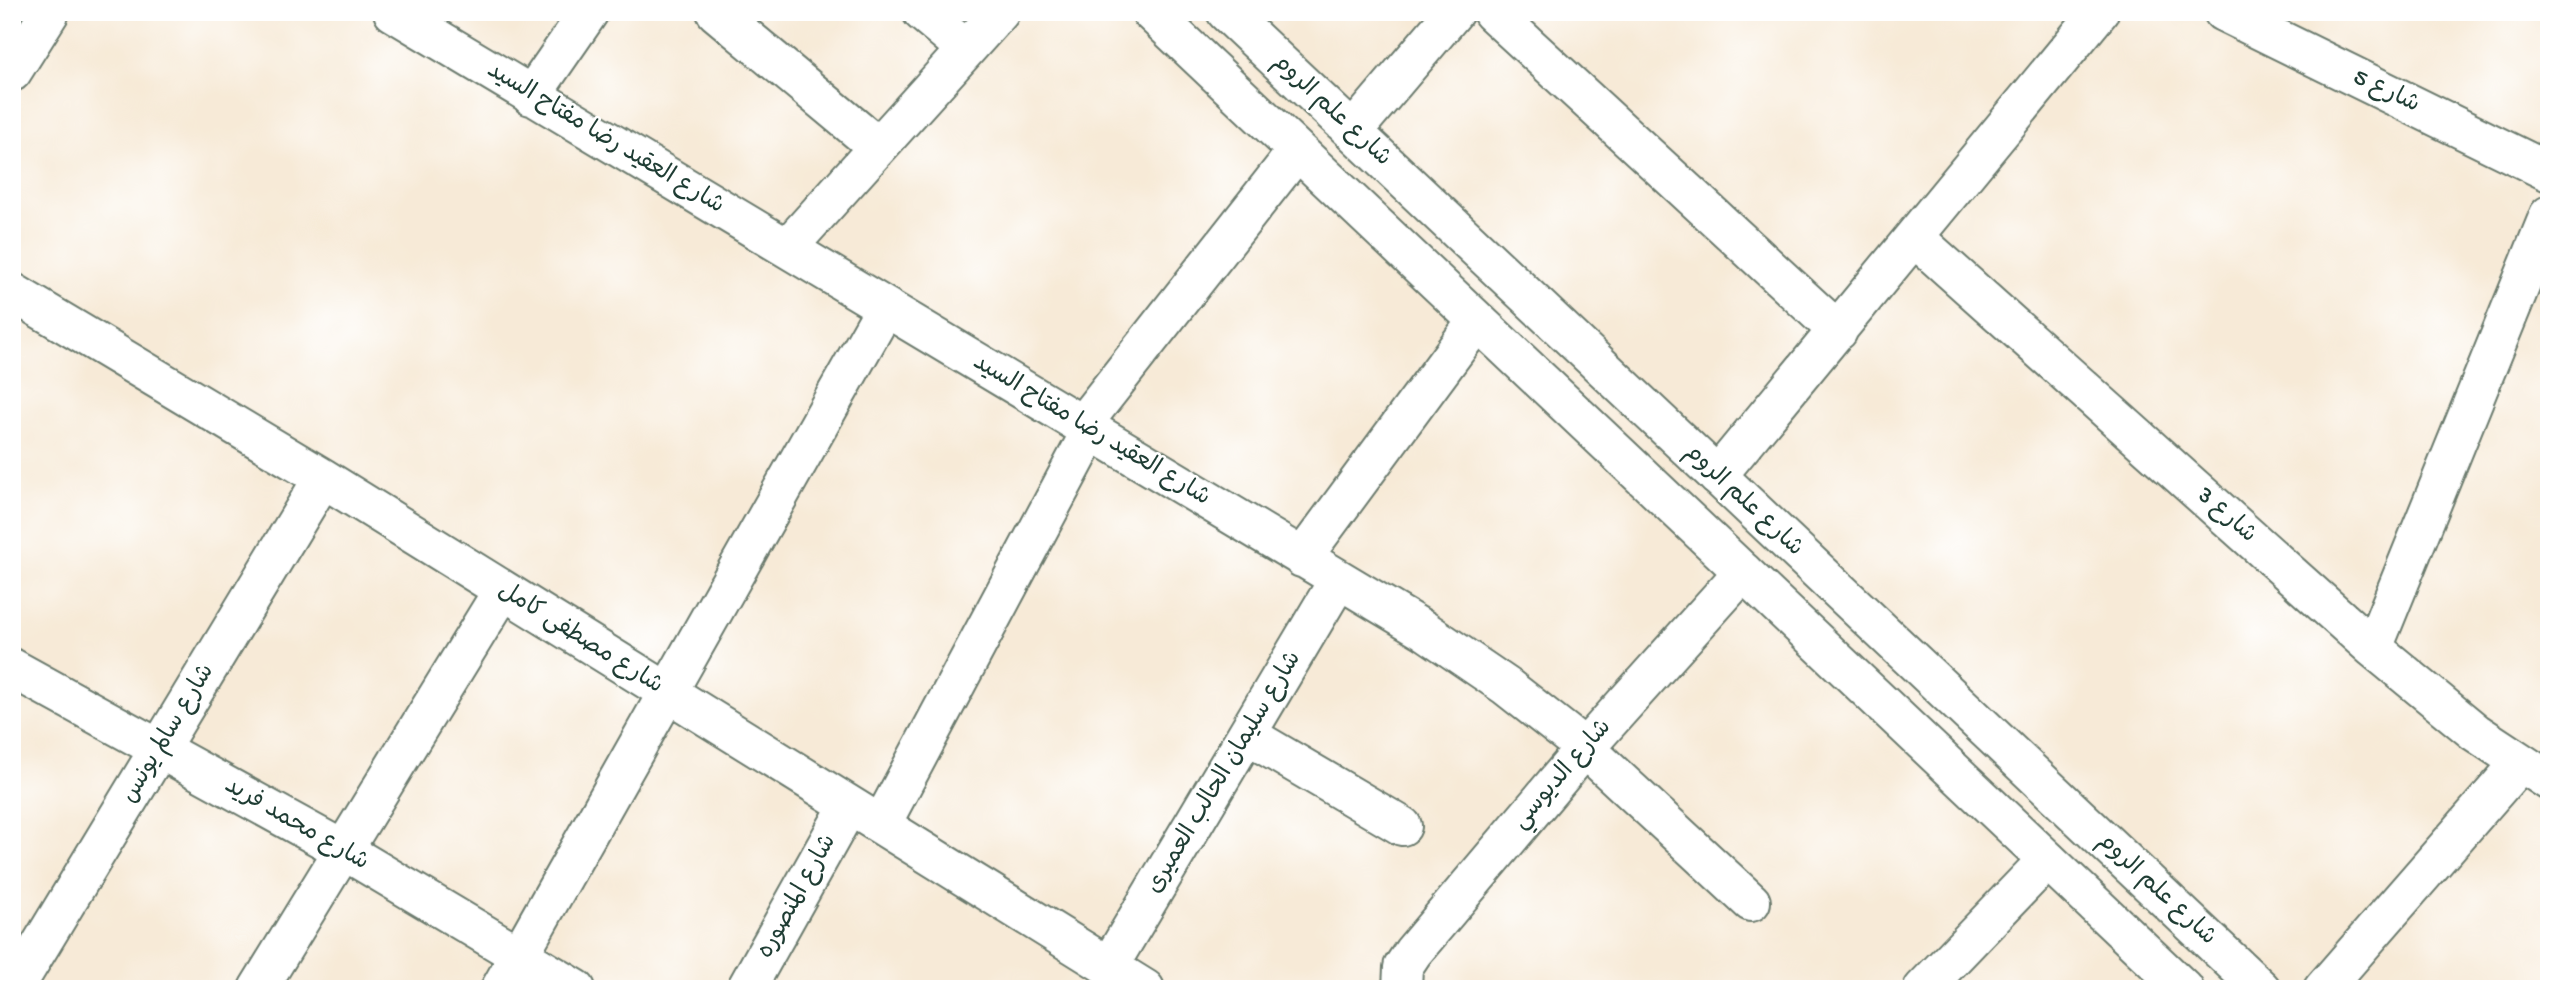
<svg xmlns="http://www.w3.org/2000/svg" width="2561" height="1001" font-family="'Gochi Hand','Playpen Sans Arabic',sans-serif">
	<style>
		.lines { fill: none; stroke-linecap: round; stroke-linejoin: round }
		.minor-casing { stroke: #6b7a6d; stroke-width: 42 }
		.tertiary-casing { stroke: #6b7a6d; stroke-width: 42 }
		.minor { stroke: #fff; stroke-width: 38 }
		.tertiary { stroke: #fff; stroke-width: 38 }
		.labels { text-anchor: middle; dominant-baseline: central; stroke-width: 5; stroke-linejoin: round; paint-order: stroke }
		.street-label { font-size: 24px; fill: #1f3d34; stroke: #fff }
	</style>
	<rect width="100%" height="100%" fill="#fff"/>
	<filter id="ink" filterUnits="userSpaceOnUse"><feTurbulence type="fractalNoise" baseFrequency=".0143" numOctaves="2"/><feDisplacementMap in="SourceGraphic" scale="14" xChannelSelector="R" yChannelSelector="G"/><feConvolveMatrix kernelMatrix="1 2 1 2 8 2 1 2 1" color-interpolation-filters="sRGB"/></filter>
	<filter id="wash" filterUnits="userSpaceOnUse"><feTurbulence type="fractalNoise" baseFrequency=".00686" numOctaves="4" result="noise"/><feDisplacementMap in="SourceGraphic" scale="28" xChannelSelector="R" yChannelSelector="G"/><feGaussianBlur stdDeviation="1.57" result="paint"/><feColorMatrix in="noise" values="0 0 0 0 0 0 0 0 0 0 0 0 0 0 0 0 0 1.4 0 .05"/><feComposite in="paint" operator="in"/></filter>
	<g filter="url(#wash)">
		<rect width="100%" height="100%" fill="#f7ead7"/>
	</g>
	<g filter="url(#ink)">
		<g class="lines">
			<defs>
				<path id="minor" d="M 393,12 L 1424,630 L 1506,686 L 1585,748 L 1751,902
					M 716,12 L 878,147
					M 922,12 L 966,49
					M 1492,12 L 1838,331
					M 2223,12 L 2549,172
					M 12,72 L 50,12
					M 531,96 L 589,12
					M 1353,131 L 1454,12
					M 1915,238 L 2373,648 L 2475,732 L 2549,781
					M 788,247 L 1000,12
					M 12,292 L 323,478 L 1145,989
					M 1081,426 L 1297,151
					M 1717,476 L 2099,12
					M 1302,558 L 1477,321
					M 2373,648 L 2549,215
					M 12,668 L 343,850 L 576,989
					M 1249,736 L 1402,826
					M 881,825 L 1091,431
					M 1109,966 L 1339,579
					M 14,989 L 323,478
					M 258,989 L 503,590
					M 500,989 L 885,308
					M 746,989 L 849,805
					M 1402,989 L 1403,967 L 1413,952 L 1585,748 L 1743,572
					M 1923,989 L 2047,860
					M 2323,989 L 2520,763"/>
				<path id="tertiary" d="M 1151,12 L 2184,989
					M 1226,12 L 2261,989"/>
			</defs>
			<use href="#minor" class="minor-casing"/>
			<use href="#tertiary" class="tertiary-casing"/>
			<use href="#minor" class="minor"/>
			<use href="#tertiary" class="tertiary"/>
		</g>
	</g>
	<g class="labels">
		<g class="street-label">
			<text transform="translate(2386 92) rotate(26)">شارع 5</text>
			<text transform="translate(1331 111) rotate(43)">شارع علم الروم</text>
			<text transform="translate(605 139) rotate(31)">شارع العقيد رضا مفتاح السيد</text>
			<text transform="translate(1091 431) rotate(31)">شارع العقيد رضا مفتاح السيد</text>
			<text transform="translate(1743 501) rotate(43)">شارع علم الروم</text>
			<text transform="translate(2226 516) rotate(42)">شارع 3</text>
			<text transform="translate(580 639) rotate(32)">شارع مصطفى كامل</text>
			<text transform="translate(169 734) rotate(-59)">شارع سالم يونس</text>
			<text transform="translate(1225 773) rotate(-59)">شارع سليمان الحالب العميرى</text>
			<text transform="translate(1563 775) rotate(-49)">شارع الديوسي</text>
			<text transform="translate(296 825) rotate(30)">شارع محمد فريد</text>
			<text transform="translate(2156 890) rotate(43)">شارع علم الروم</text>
			<text transform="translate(798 897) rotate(-61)">شارع المنصوره</text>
		</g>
	</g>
	<rect width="2561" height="1001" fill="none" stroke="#fff" stroke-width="42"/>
</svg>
